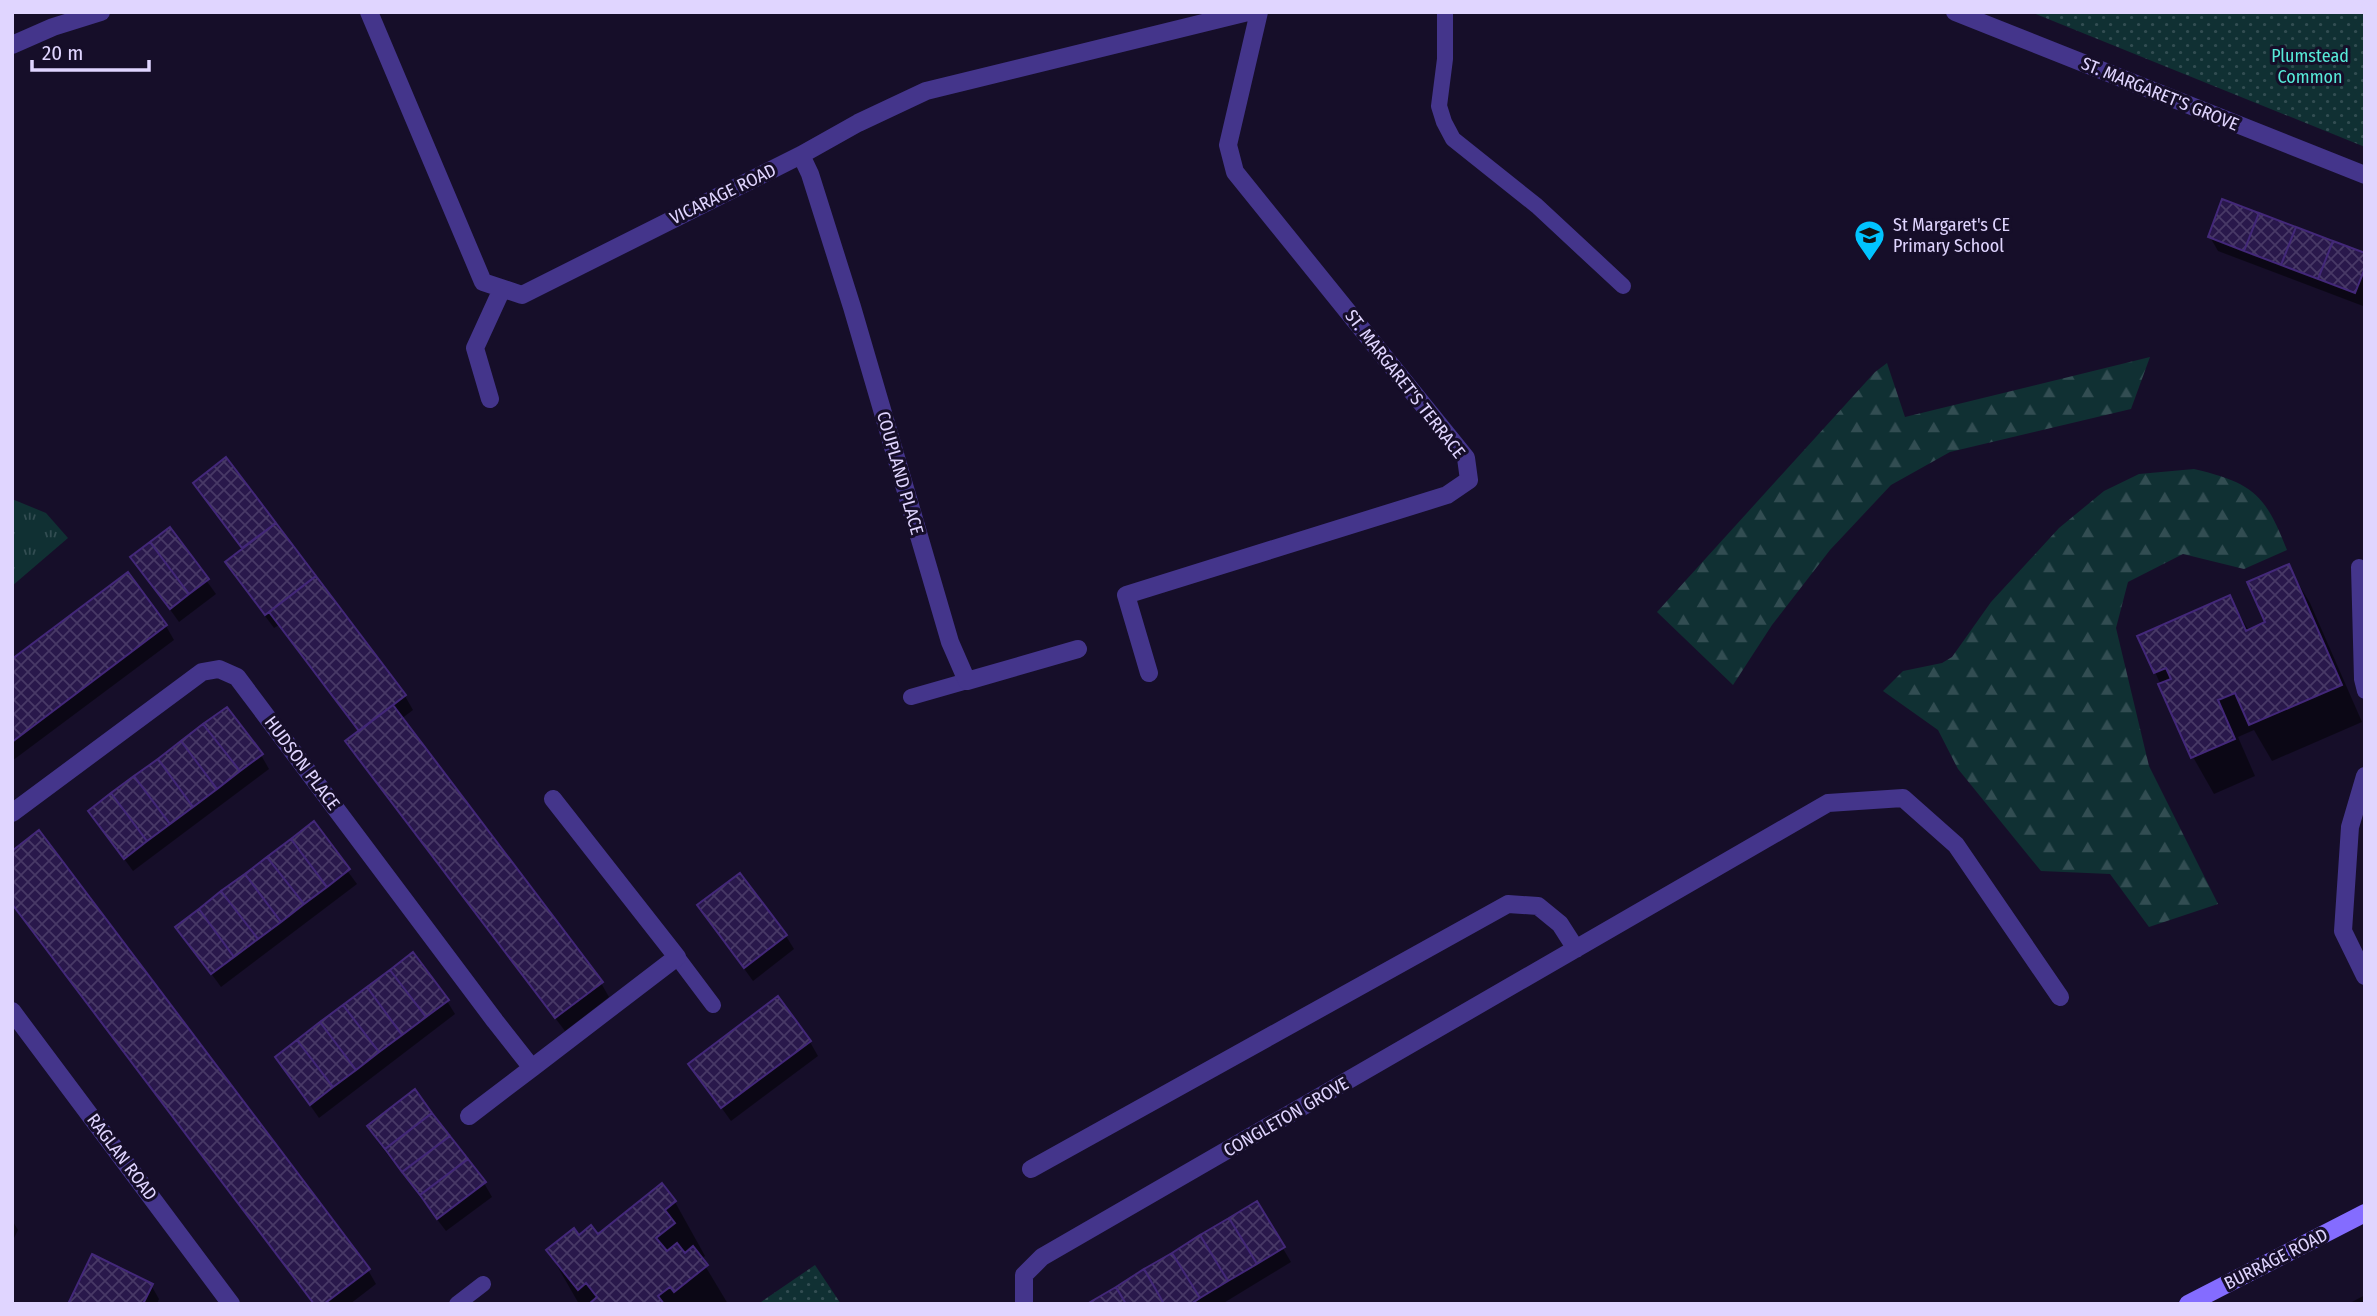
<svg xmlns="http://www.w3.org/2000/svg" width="2377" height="1316" font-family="'Fira Sans Condensed',sans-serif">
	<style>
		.grass { fill: url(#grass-tufts) }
		.forest { fill: url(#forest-firs) }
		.park { fill: url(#park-dots) }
		.shadow { fill: #0007 }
		.building { fill: url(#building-cross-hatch); stroke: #432879; stroke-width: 2 }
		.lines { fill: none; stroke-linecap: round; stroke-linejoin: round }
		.lane { stroke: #44358b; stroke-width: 16 }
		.street { stroke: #44358b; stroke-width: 18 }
		.secondary { stroke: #846cff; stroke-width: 18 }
		.labels { text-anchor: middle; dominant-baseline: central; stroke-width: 6; stroke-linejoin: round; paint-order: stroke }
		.park-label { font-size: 18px; fill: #57ead9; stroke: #160e29 }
		.street-label { font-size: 18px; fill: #e0d5ff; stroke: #160e29 }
		.poi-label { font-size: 18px; fill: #e0d5ff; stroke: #160e29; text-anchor: start }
	</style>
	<defs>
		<pattern id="grass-tufts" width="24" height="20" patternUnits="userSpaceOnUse" patternTransform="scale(1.75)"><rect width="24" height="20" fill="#103033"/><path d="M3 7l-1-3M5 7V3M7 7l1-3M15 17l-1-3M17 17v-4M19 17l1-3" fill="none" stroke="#324d52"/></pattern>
		<pattern id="forest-firs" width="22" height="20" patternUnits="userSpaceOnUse" patternTransform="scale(1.75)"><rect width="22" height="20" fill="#103033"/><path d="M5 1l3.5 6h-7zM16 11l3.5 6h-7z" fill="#324d52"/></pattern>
		<pattern id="park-dots" width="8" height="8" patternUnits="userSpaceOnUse" patternTransform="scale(1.75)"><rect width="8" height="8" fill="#103033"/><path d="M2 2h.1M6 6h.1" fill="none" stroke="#324d52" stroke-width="1.8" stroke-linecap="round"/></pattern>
		<pattern id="building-cross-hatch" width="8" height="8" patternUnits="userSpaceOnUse" patternTransform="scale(1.75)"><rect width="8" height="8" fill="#29184b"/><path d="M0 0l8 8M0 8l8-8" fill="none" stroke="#483966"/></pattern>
	</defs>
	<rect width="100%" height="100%" fill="#160e29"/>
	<path class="grass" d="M 12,499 L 46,513 L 68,538 L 12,586 Z"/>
	<path class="forest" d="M 2150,357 L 2131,409 L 1950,452 L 1891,485 L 1830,550 L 1772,625 L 1733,685 L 1657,612 L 1875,372 L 1887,363 L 1905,417 Z
		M 2194,469 C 2253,483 2265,494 2287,550 L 2244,569 L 2183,554 L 2128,582 L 2116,628 L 2149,766 L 2218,904 L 2149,927 L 2110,874 L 2041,871 L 1958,769 L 1938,730 L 1883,691 L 1903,671 L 1942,663 L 1952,657 L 1991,602 L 2059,528 L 2104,491 L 2139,474 Z"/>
	<path class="park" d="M 2031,12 L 2365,12 L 2365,147 Z
		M 815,1265 L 841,1304 L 758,1304 Z"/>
	<path class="shadow" d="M 2210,237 L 2365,255 L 2363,306 L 2218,251 Z
		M 225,460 L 405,696 L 413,710 L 401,719 L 601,983 L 609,997 L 565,1031 L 356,755 L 348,742 L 360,733 L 279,625 L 274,628 L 235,576 L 227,562 L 243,550 L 195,483 Z
		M 170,530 L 216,594 L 179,622 L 133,558 Z
		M 2288,566 L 2310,603 L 2362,722 L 2272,761 L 2254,730 L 2238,737 L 2255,776 L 2214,794 L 2193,757 L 2155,672 L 2229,597 L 2249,631 L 2267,623 Z
		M 166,626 L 174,640 L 12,761 L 12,661 Z
		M 261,755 L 269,769 L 133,871 L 90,812 Z
		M 313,824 L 357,884 L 221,987 L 177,927 Z
		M 12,904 L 368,1270 L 376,1284 L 350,1304 L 313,1304 Z
		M 699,906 L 786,936 L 794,949 L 753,981 Z
		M 447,1001 L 455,1014 L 319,1118 L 277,1058 Z
		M 810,1042 L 818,1056 L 731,1121 L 690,1064 Z
		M 369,1127 L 484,1183 L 492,1197 L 446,1231 L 377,1141 Z
		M 662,1186 L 675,1202 L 705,1256 L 701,1259 L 728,1304 L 579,1304 L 548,1250 L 579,1237 L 597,1236 Z
		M 1256,1203 L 1291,1262 L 1222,1304 L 1090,1304 Z
		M 12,1220 L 18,1230 L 12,1242 Z
		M 151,1285 L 159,1299 L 157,1304 L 70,1304 Z
		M 2365,1295 L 2365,1304 L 2348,1304 Z"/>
	<path class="building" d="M 2222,199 L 2259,213 L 2244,251 L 2208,237 Z
		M 2259,213 L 2296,227 L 2281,265 L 2244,251 Z
		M 2296,227 L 2333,241 L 2318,279 L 2281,265 Z
		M 2333,241 L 2365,253 L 2365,268 L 2355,293 L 2318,279 Z
		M 226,457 L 276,523 L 242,548 L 193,483 Z
		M 276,523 L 316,576 L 265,615 L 225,562 Z
		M 170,527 L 209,579 L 189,594 L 150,542 Z
		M 150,542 L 189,594 L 170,609 L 130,557 Z
		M 2289,564 L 2342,685 L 2249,725 L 2235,693 L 2218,700 L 2235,739 L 2191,758 L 2158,684 L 2171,679 L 2166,668 L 2154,673 L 2137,636 L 2230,595 L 2246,631 L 2265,622 L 2247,582 Z
		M 128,572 L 167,625 L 12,742 L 12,659 Z
		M 316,576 L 406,695 L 359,731 L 269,612 Z
		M 393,705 L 603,982 L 555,1018 L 345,741 Z
		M 227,707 L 263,754 L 240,771 L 203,724 Z
		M 203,724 L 240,771 L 217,789 L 181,741 Z
		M 181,741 L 217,789 L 193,807 L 158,759 Z
		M 158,759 L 193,807 L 170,824 L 134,776 Z
		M 134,776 L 170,824 L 147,841 L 111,793 Z
		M 111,793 L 147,841 L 124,859 L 88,811 Z
		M 314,821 L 350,869 L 327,887 L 291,839 Z
		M 39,830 L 370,1269 L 324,1304 L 314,1304 L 12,904 L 12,851 Z
		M 291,839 L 327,887 L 304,904 L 267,857 Z
		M 267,857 L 304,904 L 281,922 L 245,874 Z
		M 740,873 L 787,935 L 744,968 L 697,905 Z
		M 245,874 L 281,922 L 258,939 L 221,891 Z
		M 221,891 L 258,939 L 234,957 L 199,909 Z
		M 199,909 L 234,957 L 211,974 L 175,927 Z
		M 413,952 L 449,1000 L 426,1017 L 390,970 Z
		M 390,970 L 426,1017 L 402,1035 L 367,987 Z
		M 367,987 L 402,1035 L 379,1052 L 343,1005 Z
		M 778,996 L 811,1041 L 721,1108 L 688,1064 Z
		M 343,1005 L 379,1052 L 356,1070 L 320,1022 Z
		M 320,1022 L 356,1070 L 333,1087 L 297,1040 Z
		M 297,1040 L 333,1087 L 310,1105 L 275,1057 Z
		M 415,1089 L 432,1113 L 385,1149 L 367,1126 Z
		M 432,1113 L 450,1136 L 402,1172 L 385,1149 Z
		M 450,1136 L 468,1159 L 420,1195 L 402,1172 Z
		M 468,1159 L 486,1182 L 437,1219 L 420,1195 Z
		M 662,1183 L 676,1201 L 665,1210 L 675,1223 L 656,1238 L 667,1251 L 677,1243 L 685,1253 L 693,1246 L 708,1265 L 674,1292 L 670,1287 L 658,1296 L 664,1304 L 589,1304 L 597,1297 L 586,1283 L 578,1290 L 546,1250 L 574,1228 L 579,1235 L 591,1225 L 598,1234 Z
		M 1257,1201 L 1285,1247 L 1257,1264 L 1229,1218 Z
		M 1229,1218 L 1257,1264 L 1228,1281 L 1200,1235 Z
		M 1200,1235 L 1228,1281 L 1200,1298 L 1172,1253 Z
		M 1172,1253 L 1200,1298 L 1191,1304 L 1164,1304 L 1144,1269 Z
		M 92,1254 L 153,1284 L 143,1304 L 68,1304 Z
		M 1144,1269 L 1164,1304 L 1126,1304 L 1116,1287 Z
		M 1116,1287 L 1126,1304 L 1087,1304 Z"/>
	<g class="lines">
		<path class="lane" d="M 1445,12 L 1445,59 L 1439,106 L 1444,122 L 1453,139 L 1537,206 L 1623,286
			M 2359,567 L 2362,679 L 2365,691
			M 911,697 L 967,681
			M 677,957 L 713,1005
			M 457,1304 L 483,1284"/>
		<path class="street" d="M 369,12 L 483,282 L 522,295 L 801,155 L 858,123 L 926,91 L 1248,12
			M 1955,12 L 2365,175
			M 12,45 L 53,27 L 101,12
			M 801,155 L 810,174 L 852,307 L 950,642 L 967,681 L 1078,649
			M 490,399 L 475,348 L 502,289
			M 1149,673 L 1126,595 L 1447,495 L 1469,480 L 1466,458 L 1235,172 L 1228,145 L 1259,12
			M 2365,776 L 2350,827 L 2343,931 L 2365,976
			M 12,813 L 202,672 L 219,669 L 237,677 L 495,1021 L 532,1068 L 677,957 L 553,799
			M 12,1011 L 231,1304
			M 469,1116 L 532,1068
			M 1031,1169 L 1508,904 L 1538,906 L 1560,924 L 1576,949
			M 1024,1304 L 1024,1275 L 1042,1257 L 1828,803 L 1903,798 L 1956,845 L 2060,997"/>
		<path class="secondary" d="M 2188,1304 L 2365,1213"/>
	</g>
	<defs>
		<symbol id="school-pin" viewBox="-11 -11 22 30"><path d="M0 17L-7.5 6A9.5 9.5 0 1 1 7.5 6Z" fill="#01c4ff" stroke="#160e29"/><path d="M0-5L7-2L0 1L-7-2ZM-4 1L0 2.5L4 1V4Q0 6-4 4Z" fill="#111"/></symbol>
	</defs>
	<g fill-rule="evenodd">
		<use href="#school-pin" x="1852" y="218" width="35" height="47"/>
	</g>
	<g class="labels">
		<g class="park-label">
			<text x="2310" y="56">Plumstead<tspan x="2310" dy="21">Common</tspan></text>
		</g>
		<g class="street-label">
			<text transform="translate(2160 94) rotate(22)">ST. MARGARET'S GROVE</text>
			<text transform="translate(723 194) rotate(-26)">VICARAGE ROAD</text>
			<text transform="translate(1405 384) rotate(52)">ST. MARGARET'S TERRACE</text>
			<text transform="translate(900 473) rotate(74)">COUPLAND PLACE</text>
			<text transform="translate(302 763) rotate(53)">HUDSON PLACE</text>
			<text transform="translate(1286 1117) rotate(-30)">CONGLETON GROVE</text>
			<text transform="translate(122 1157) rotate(53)">RAGLAN ROAD</text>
			<text transform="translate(2276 1259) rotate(-27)">BURRAGE ROAD</text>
		</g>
		<g class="poi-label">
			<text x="1893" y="225">St Margaret's CE<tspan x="1893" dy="21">Primary School</tspan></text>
		</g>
	</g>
	<rect width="2377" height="1316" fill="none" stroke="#e0d5ff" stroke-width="28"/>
	<path d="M32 60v10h117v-10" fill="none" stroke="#e0d5ff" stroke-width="3.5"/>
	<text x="42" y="60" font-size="21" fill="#e0d5ff" stroke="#160e29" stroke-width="5" paint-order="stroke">20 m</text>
</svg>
